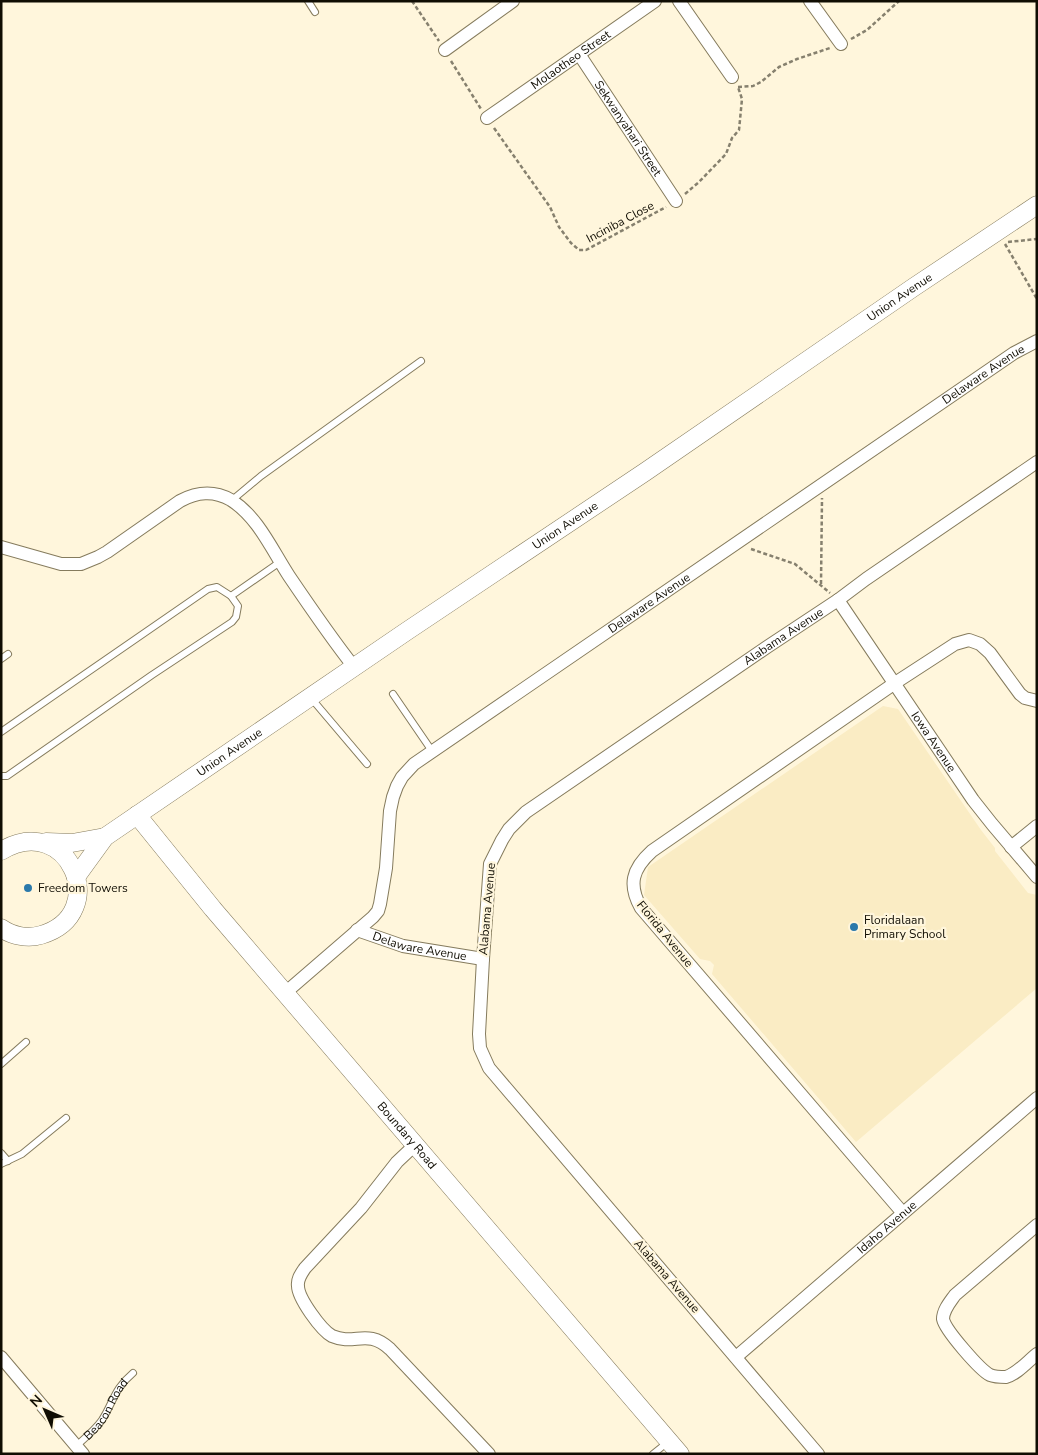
<svg xmlns="http://www.w3.org/2000/svg" width="1038" height="1455" font-family="'Nunito Sans',sans-serif">
	<style>
		.built { fill: #faecc4 }
		.lines { fill: none; stroke-linecap: round; stroke-linejoin: round }
		.lane-casing { stroke: #857b5d; stroke-width: 8 }
		.street-casing { stroke: #857b5d; stroke-width: 14 }
		.secondary-casing { stroke: #857b5d; stroke-width: 19 }
		.path { stroke: #86806e; stroke-width: 2.5; stroke-dasharray: 4 2.5; stroke-linecap: butt }
		.lane { stroke: #fff; stroke-width: 6 }
		.street { stroke: #fff; stroke-width: 12 }
		.secondary { stroke: #fff; stroke-width: 18 }
		.poi-dot { fill: #2b79ab; stroke: #fff6dc; stroke-width: 2 }
		.labels { text-anchor: middle; dominant-baseline: central; stroke-width: 4.5; stroke-linejoin: round; paint-order: stroke }
		.street-label { font-size: 12px; fill: #100d03; stroke: #fff6dc }
		.poi-label { font-size: 12px; fill: #100d03; stroke: #fff6dc; text-anchor: start }
	</style>
	<rect width="100%" height="100%" fill="#fff6dc"/>
	<path class="built" d="M 883,706 L 898,709 L 981,830 L 995,848 L 995,851 L 1028,893 L 1037,895 L 1037,988 L 856,1142 L 712,974 L 714,965 L 710,961 L 700,959 L 644,895 L 648,867 Z"/>
	<g class="lines">
		<defs>
			<g id="lane">
				<path d="M 308,1 L 315,12"/>
				<path d="M 231,501 L 261,476 L 421,361"/>
				<path d="M 1,659 L 8,654"/>
				<path d="M 393,694 L 432,751"/>
				<path d="M 311,698 L 367,764"/>
				<path d="M 1,732 L 208,589 L 217,587 L 231,596"/>
				<path d="M 1,776 L 7,776 L 152,675 L 232,622 L 236,617 L 238,606 L 231,596 L 280,562"/>
				<path d="M 1,1064 L 26,1042"/>
				<path d="M 1,1153 L 8,1161"/>
				<path d="M 1,1164 L 22,1154 L 66,1118"/>
				<path id="s1" d="M 76,1446 C 85,1438 95,1430 102,1420 C 114,1401 114,1389 133,1373"/>
				<path d="M 653,1454 L 668,1442"/>
			</g>
			<g id="street">
				<path d="M 679,1 L 732,77"/>
				<path d="M 810,1 L 841,44"/>
				<path d="M 445,50 L 513,1"/>
				<path id="s2" d="M 579,54 L 676,201"/>
				<path id="s3" d="M 487,118 L 655,1"/>
				<path d="M 1,547 L 61,564 L 81,564 L 98,557 L 107,552 L 180,501 C 197,492 213,490 231,500 C 258,517 272,550 289,576 C 310,607 331,638 354,667"/>
				<path id="s4" d="M 838,600 L 973,800 L 992,824 L 1037,877"/>
				<path d="M 1011,847 L 1037,826"/>
				<path id="s5" d="M 357,930 L 403,946 L 483,959"/>
				<path id="s6" d="M 285,993 L 373,917 L 378,911 L 380,904 L 386,868 L 390,811 L 393,797 L 397,786 L 402,777 L 414,764 L 1014,353 L 1037,341"/>
				<path d="M 415,1145 L 397,1162 L 361,1208 L 305,1268 C 301,1274 297,1279 298,1286 C 298,1298 321,1330 332,1336 C 355,1346 367,1328 390,1349 L 489,1454"/>
				<path d="M 902,1212 L 641,908 C 628,885 632,869 652,851 L 895,683 L 955,644 L 969,640 L 980,644 L 990,653 L 1020,694 L 1025,698 L 1037,701"/>
				<path d="M 1037,1225 L 955,1295 C 950,1302 943,1310 943,1319 C 945,1330 980,1370 990,1375 C 995,1377 1001,1377 1006,1377 C 1017,1374 1028,1361 1037,1354"/>
				<path d="M 1,1357 L 83,1454"/>
				<path id="s7" d="M 736,1357 L 1037,1098"/>
				<path id="s8" d="M 818,1454 L 489,1068 L 480,1048 L 479,1034 L 483,959 L 490,864 L 502,840 L 509,829 L 526,812 L 767,647 L 838,600 L 866,579 L 1037,462"/>
			</g>
			<g id="secondary">
				<path id="s9" d="M 137,815 L 213,909 L 680,1454"/>
				<path d="M 46,842 L 72,843 L 105,837"/>
				<path d="M 1,851 C 68,810 113,914 41,935 C 28,939 12,936 1,928"/>
				<path id="s10" d="M 76,877 L 105,837 L 407,631 L 645,472 L 914,287 L 1037,205"/>
			</g>
		</defs>
		<use href="#lane" class="lane-casing"/>
		<use href="#street" class="street-casing"/>
		<use href="#secondary" class="secondary-casing"/>
		<path class="path" d="M 412,1 L 439,41
			M 851,39 L 867,30 L 899,1
			M 451,61 L 481,109
			M 738,87 L 753,86 L 761,82 L 779,67 L 797,59 L 830,48
			M 494,128 L 550,207 L 559,227 L 571,243 L 579,250 L 586,250 L 666,207
			M 685,194 L 699,182 L 726,154 L 732,138 L 739,130 L 742,99 L 738,87
			M 1008,242 L 1037,239
			M 1005,244 L 1037,299
			M 751,549 L 795,564 L 830,593
			M 821,584 L 822,498"/>
		<use href="#lane" class="lane"/>
		<use href="#street" class="street"/>
		<use href="#secondary" class="secondary"/>
	</g>
	<g class="poi-dot">
		<circle cx="28" cy="888" r="5"/>
		<circle cx="854" cy="927" r="5"/>
	</g>
	<g class="labels">
		<g class="street-label">
			<text stroke="none"><textPath href="#s3" startOffset="102">Molaotheo Street</textPath></text>
			<text stroke="none"><textPath href="#s2" startOffset="89">Sekwanyahari Street</textPath></text>
			<text transform="translate(620 222) rotate(-28)">Inciniba Close</text>
			<text stroke="none"><textPath href="#s10" startOffset="1010">Union Avenue</textPath></text>
			<text stroke="none"><textPath href="#s6" startOffset="969">Delaware Avenue</textPath></text>
			<text stroke="none"><textPath href="#s10" startOffset="605">Union Avenue</textPath></text>
			<text stroke="none"><textPath href="#s6" startOffset="564">Delaware Avenue</textPath></text>
			<text stroke="none"><textPath href="#s8" startOffset="1089">Alabama Avenue</textPath></text>
			<text stroke="none"><textPath href="#s4" startOffset="171">Iowa Avenue</textPath></text>
			<text stroke="none"><textPath href="#s10" startOffset="200">Union Avenue</textPath></text>
			<text transform="translate(487 909) rotate(-85)">Alabama Avenue</text>
			<text transform="translate(665 934) rotate(51)">Florida Avenue</text>
			<text stroke="none"><textPath href="#s5" startOffset="65">Delaware Avenue</textPath></text>
			<text stroke="none"><textPath href="#s9" startOffset="419">Boundary Road</textPath></text>
			<text stroke="none"><textPath href="#s7" startOffset="199">Idaho Avenue</textPath></text>
			<text transform="translate(667 1276) rotate(49)">Alabama Avenue</text>
			<text stroke="none"><textPath href="#s1" startOffset="48">Beacon Road</textPath></text>
		</g>
		<g class="poi-label">
			<text x="38" y="888">Freedom Towers</text>
			<text x="864" y="920">Floridalaan<tspan x="864" dy="14">Primary School</tspan></text>
		</g>
	</g>
	<rect width="1038" height="1455" fill="none" stroke="#100d03" stroke-width="5"/>
	<g transform="translate(45 1410) rotate(315)" stroke="#fff6dc" stroke-width="4" paint-order="stroke">
	<path d="M0-4L9 19L0 12L-9 19Z" fill="#100d03"/>
	<text y="-8" font-size="14" font-weight="bold" text-anchor="middle" fill="#100d03">N</text>
	</g>
</svg>
